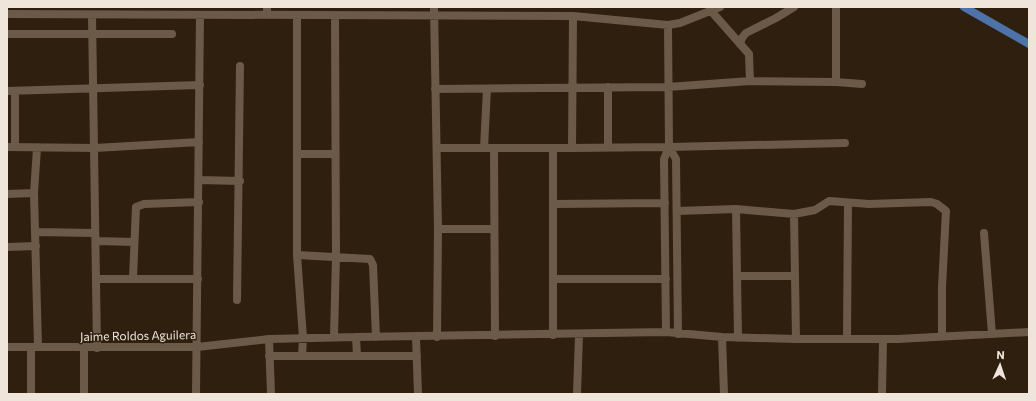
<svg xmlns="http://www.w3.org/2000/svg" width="1036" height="401" font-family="Commissioner,sans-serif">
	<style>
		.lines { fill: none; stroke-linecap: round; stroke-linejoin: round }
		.canal { stroke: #4d73a8; stroke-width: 8 }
		.minor { stroke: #6b5a48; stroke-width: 8 }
		.labels { text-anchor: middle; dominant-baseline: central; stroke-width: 3; stroke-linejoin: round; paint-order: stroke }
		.street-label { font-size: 12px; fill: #efe5da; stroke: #2e1f0f }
	</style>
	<rect width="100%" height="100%" fill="#2e1f0f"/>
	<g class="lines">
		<path class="canal" d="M 964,7 L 1029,44"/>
		<path class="minor" d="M 434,7 L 438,229 L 437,337
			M 712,12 L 749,54 L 750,81
			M 7,14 L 573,16 L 668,25 L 680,23 L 720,7
			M 92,15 L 97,348
			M 267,15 L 267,7
			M 297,15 L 297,255 L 303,338 L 302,356
			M 7,34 L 172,34
			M 740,44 L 742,38 L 746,33 L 776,18 L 794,7
			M 836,82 L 836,7
			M 435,89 L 668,87 L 750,81 L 836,82 L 862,84
			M 7,91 L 200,85
			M 15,91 L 15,147
			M 7,147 L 95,148 L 199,142
			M 608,147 L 608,87
			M 669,147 L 845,143
			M 37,148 L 34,193 L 38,347
			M 437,148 L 572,148 L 573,16
			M 484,148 L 487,89
			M 494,148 L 495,336
			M 553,148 L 553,335
			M 572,148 L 669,147 L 668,25
			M 297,154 L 334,154
			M 199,180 L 240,181
			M 7,194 L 34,193
			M 553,204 L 665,203
			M 736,209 L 738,338
			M 677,211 L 736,209 L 794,214 L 815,210 L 829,201 L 869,204 L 931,202 L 937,204 L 946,211 L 942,287 L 942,336
			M 794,214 L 796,339
			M 438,229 L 494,229
			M 36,232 L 95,233
			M 984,233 L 992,334
			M 96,241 L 134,242
			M 7,247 L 36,246
			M 297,255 L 370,259 L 373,265 L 376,337
			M 737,276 L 794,276
			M 133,278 L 136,207 L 144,204 L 199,202
			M 96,279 L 198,279
			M 553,279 L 666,279
			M 237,300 L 240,66
			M 666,332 L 664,159 L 669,147 L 676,159 L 678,334
			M 334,337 L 336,256 L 335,15
			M 356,337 L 357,356
			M 416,337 L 418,394
			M 722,337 L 724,394
			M 269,339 L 271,394
			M 847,339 L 848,203
			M 7,347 L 197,347 L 269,339 L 356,337 L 666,332 L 722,337 L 796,339 L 898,339 L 1029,332
			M 269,356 L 417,356
			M 31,394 L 31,348
			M 84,394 L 84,348
			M 196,394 L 200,15
			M 577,394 L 579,335
			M 882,394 L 883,339"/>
	</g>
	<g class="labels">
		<g class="street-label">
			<text transform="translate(138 335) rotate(-1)">Jaime Roldos Aguilera</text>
		</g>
	</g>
	<rect width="1036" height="401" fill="none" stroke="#efe5da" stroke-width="16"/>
	<g transform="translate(1000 365) rotate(3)" stroke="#2e1f0f" stroke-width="3" paint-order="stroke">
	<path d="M0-3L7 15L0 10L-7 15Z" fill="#efe5da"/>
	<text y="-6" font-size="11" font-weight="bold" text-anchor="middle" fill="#efe5da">N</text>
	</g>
</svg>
